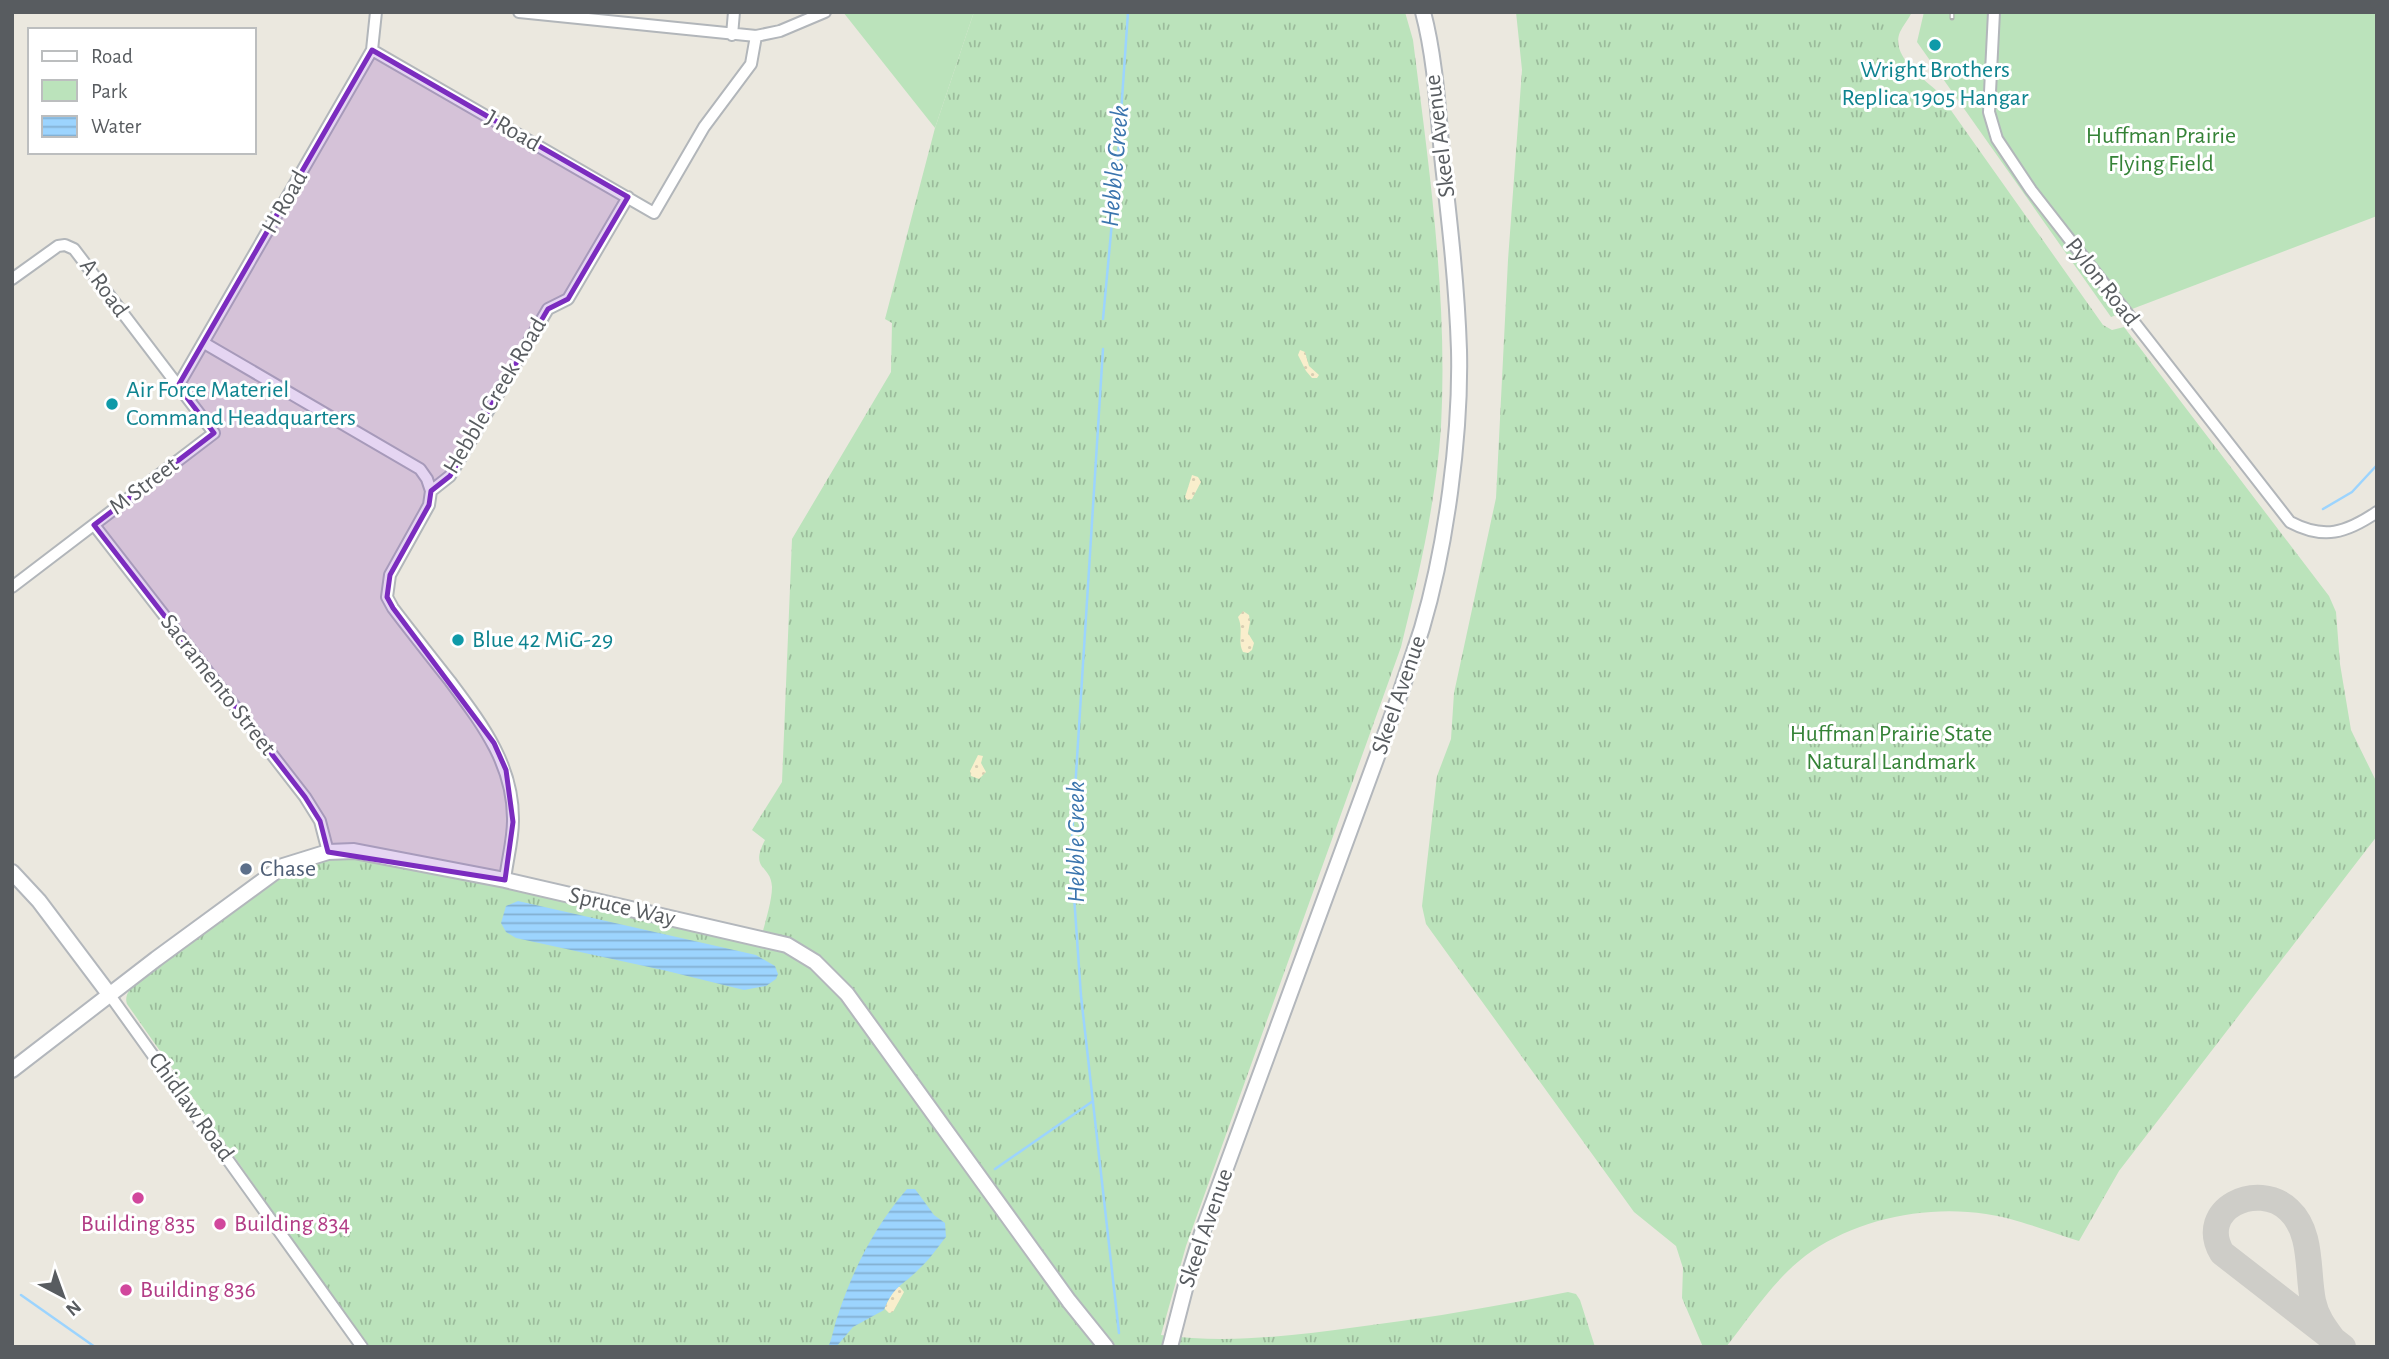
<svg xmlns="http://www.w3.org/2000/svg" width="2389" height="1359" font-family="'Alegreya Sans',sans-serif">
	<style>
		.grass { fill: url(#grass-tufts) }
		.sand { fill: url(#sand-dots) }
		.park { fill: #bbe3bb }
		.water { fill: url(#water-rules) }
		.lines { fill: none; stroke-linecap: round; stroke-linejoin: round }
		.stream { stroke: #9cd4fe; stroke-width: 2.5 }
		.taxiway { stroke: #cecdc8; stroke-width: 26 }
		.street-casing { stroke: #b2b6ba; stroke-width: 14 }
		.secondary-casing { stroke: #b3b7bc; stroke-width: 18 }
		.street { stroke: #fff; stroke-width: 10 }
		.secondary { stroke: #fff; stroke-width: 14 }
		.rail-casing { stroke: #b1b2b2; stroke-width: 5 }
		.rail { stroke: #fff; stroke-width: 2.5; stroke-dasharray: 8; stroke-linecap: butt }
		.marked { fill: #7b2cbf; fill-opacity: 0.2; stroke: #7b2cbf; stroke-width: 5; stroke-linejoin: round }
		.culture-dot { fill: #0f9aa8; stroke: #fff; stroke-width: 2.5 }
		.service-dot { fill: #5c6f8a; stroke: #fff; stroke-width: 2.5 }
		.hotel-dot { fill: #d1479c; stroke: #fff; stroke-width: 2.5 }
		.labels { text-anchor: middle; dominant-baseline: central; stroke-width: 6; stroke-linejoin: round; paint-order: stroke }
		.culture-label { font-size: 24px; fill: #0d838f; stroke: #fff; text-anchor: start }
		.street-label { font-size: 24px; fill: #585c60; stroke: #fff }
		.park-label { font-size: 24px; fill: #358337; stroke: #fff }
		.service-label { font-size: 24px; fill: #4e5e75; stroke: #fff; text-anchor: start }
		.hotel-label { font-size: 24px; fill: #b23c85; stroke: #fff; text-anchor: start }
		.water-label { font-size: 26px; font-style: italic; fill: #3b75ae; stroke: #fff }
	</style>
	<defs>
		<pattern id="grass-tufts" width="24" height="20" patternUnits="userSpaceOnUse" patternTransform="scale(1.75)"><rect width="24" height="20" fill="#bbe3bb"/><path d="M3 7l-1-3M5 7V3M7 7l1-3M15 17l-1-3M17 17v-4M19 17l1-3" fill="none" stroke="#9bbb9b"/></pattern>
		<pattern id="sand-dots" width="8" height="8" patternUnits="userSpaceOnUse" patternTransform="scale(1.75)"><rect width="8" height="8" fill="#f9eecc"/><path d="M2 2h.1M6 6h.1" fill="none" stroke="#d8ceb2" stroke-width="1.8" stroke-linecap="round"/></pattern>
		<pattern id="water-rules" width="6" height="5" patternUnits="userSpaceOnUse" patternTransform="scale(1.75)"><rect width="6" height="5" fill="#9cd4fe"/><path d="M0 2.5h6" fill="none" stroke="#82afd1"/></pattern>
	</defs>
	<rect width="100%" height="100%" fill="#ebe8df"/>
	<path class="grass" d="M 974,12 L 1405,12 L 1413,40 C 1429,168 1448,297 1441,427 C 1436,502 1419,574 1401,647 L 1186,1246 L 1161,1335 C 1228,1344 1291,1336 1357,1327 C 1428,1318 1498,1306 1568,1292 L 1576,1294 L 1580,1300 L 1595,1347 L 368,1347 L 127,1004 C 124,996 130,988 136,983 L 277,877 C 318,857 349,855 393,863 L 760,944 C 763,928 772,903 772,887 C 771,864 749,871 765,840 L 752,830 L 782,782 L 792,539 L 891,372 L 892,323 L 885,319 L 935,128 Z
		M 1516,12 L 1912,12 C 1909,19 1903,25 1900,32 C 1890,56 1923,78 1938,92 L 2103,325 L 2112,330 L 2124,327 L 2329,596 L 2336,612 L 2340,664 L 2351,730 L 2377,783 L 2377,836 L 2119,1171 L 2079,1241 C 2050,1232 2015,1218 1986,1214 C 1928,1205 1861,1218 1812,1251 C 1777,1275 1752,1314 1726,1347 L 1703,1347 L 1682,1298 L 1683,1268 L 1676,1246 L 1634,1212 L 1426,924 L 1422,906 L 1437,776 L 1451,739 L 1454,693 L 1496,498 L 1508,260 L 1522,70 Z"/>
	<path class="sand" d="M 1300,350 L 1305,352 L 1309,366 L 1319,375 L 1317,378 L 1312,378 L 1306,371 L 1298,355 Z
		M 1192,475 L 1198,477 L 1201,482 L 1192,499 L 1187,500 L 1185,497 Z
		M 1243,611 L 1249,615 L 1250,622 L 1248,633 L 1254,643 L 1252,650 L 1248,653 L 1243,652 C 1237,641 1244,630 1238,617 Z
		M 978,755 L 983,756 L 981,763 L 986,772 L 979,779 L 971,776 L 970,771 Z
		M 896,1287 L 900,1287 L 904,1292 L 893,1312 L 889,1313 L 884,1308 Z"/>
	<path class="park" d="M 843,12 L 974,12 L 935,128 Z
		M 1924,12 L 2377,12 L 2377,216 L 2111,317 L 1917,42 Z"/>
	<path class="water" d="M 518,901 L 756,955 L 775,966 L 778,974 L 776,979 L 766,986 L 744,990 L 667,971 L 516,938 L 506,932 L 501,923 L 506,906 Z
		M 907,1189 L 915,1189 L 934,1215 L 945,1223 L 946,1237 C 937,1248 930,1259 920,1268 C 904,1285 893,1286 884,1310 L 853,1327 L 836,1347 L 828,1347 C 833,1337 834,1325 838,1315 C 853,1269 875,1226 907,1189 Z"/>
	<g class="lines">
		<path class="stream" d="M 1103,319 L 1118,157 L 1128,12
			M 1103,349 L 1071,853 L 1081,996 L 1119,1333
			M 2323,509 L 2352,492 L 2377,465
			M 995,1169 L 1093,1101
			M 21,1295 L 95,1347"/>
		<path class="taxiway" d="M 2333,1339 C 2324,1327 2316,1316 2313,1301 C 2307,1272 2313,1232 2289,1210 C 2258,1180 2196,1209 2222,1253 L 2343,1347"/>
		<defs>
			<path id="street" d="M 519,12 L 756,36 L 780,31 L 825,12
				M 1994,12 L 1989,112 L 1997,139 L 2031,190 L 2290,522 C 2324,540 2346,533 2377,512
				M 732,35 L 734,12
				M 372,50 L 654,213 L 704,127 L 751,64 L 756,36
				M 12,279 L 58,246 L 65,245 L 74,249 L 214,433 L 12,587
				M 204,343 L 420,469 L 427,479 L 431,491 L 429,505 L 390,575 L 387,597 L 393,608 C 412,633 431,657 450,681 C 482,724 514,765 513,821 C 513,840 507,861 505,880
				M 178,386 L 372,50 L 376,12
				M 431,491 L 450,476 L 548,309 L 568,299 L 628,197
				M 94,525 L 305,797 L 320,821 L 328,852
				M 109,994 L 362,1347"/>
			<path id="secondary" d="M 12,872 L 39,901 L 109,994
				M 12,1070 L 156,959 L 283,866 L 328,852 L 354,851 L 505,880 L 787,945 L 815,962 L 847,994 L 1069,1301 L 1106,1347
				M 1170,1347 L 1187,1281 L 1202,1233 L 1400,694 C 1407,672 1415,650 1422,628 C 1446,547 1461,435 1459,350 C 1457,288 1450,226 1443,165 C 1438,115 1436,61 1423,12"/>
		</defs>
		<use href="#street" class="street-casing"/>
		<use href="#secondary" class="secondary-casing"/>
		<use href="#street" class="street"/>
		<use href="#secondary" class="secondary"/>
		<defs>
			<path id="rail" d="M 1952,12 L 1952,18"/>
		</defs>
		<use href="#rail" class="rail-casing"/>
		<use href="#rail" class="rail"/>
	</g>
	<path class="marked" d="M 372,50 L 628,197 L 568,299 L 548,309 L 450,476 L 431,491 L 429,505 L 390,575 L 387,597 L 393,608 L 494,743 L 506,770 L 513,822 L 505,880 L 328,852 L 320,821 L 305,797 L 94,525 L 214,433 L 178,386 Z"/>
	<g class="culture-dot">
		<circle cx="1935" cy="45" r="7"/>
		<circle cx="112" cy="404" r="7"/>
		<circle cx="458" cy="640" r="7"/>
	</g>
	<circle class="service-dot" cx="246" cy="869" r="7"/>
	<g class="hotel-dot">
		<circle cx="138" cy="1198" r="7"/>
		<circle cx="220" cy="1224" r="7"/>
		<circle cx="126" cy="1290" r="7"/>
	</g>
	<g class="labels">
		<g class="culture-label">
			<text x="1935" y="70" text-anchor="middle">Wright Brothers<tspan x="1935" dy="28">Replica 1905 Hangar</tspan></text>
			<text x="126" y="390">Air Force Materiel<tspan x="126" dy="28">Command Headquarters</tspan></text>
			<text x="472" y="640">Blue 42 MiG-29</text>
		</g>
		<g class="street-label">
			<text transform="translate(513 131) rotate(30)">J Road</text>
			<text transform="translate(1440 136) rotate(-97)">Skeel Avenue</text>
			<text transform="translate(285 202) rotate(-60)">H Road</text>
			<text transform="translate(2102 282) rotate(52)">Pylon Road</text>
			<text transform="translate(104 288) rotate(54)">A Road</text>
			<text transform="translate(495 396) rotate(-59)">Hebble Creek Road</text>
			<text transform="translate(144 486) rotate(-37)">M Street</text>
			<text transform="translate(218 685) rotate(52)">Sacramento Street</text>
			<text transform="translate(1399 695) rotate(-71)">Skeel Avenue</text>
			<text transform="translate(622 907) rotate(13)">Spruce Way</text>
			<text transform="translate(191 1107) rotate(54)">Chidlaw Road</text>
			<text transform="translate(1206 1228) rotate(-71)">Skeel Avenue</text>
		</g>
		<g class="park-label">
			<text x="2161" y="136">Huffman Prairie<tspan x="2161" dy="28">Flying Field</tspan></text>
			<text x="1891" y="734">Huffman Prairie State<tspan x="1891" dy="28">Natural Landmark</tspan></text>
		</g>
		<g class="service-label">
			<text x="260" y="869">Chase</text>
		</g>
		<g class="hotel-label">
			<text x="138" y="1224" text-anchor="middle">Building 835</text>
			<text x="234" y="1224">Building 834</text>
			<text x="140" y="1290">Building 836</text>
		</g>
		<g class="water-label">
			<text transform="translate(1115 166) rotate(-85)">Hebble Creek</text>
			<text transform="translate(1076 842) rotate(-90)">Hebble Creek</text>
		</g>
	</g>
	<rect width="2389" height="1359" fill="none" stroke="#585c60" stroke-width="28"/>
	<rect x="28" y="28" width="228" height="126" fill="#ffffff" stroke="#bcbebf" stroke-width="2"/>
	<rect x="42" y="51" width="35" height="10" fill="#ffffff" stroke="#bcbebf" stroke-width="2"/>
	<text x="91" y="63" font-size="21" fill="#585c60">Road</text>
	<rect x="42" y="80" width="35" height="21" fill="#bbe3bb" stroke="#bcbebf" stroke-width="2"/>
	<text x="91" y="98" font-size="21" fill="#585c60">Park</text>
	<rect x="42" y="116" width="35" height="21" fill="url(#water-rules)" stroke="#bcbebf" stroke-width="2"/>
	<text x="91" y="133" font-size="21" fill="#585c60">Water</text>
	<g transform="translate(63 1296) rotate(139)" stroke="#ffffff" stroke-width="5" paint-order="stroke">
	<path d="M0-5L12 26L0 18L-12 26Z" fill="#585c60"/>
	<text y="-10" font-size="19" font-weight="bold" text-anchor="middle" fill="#585c60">N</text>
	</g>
</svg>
